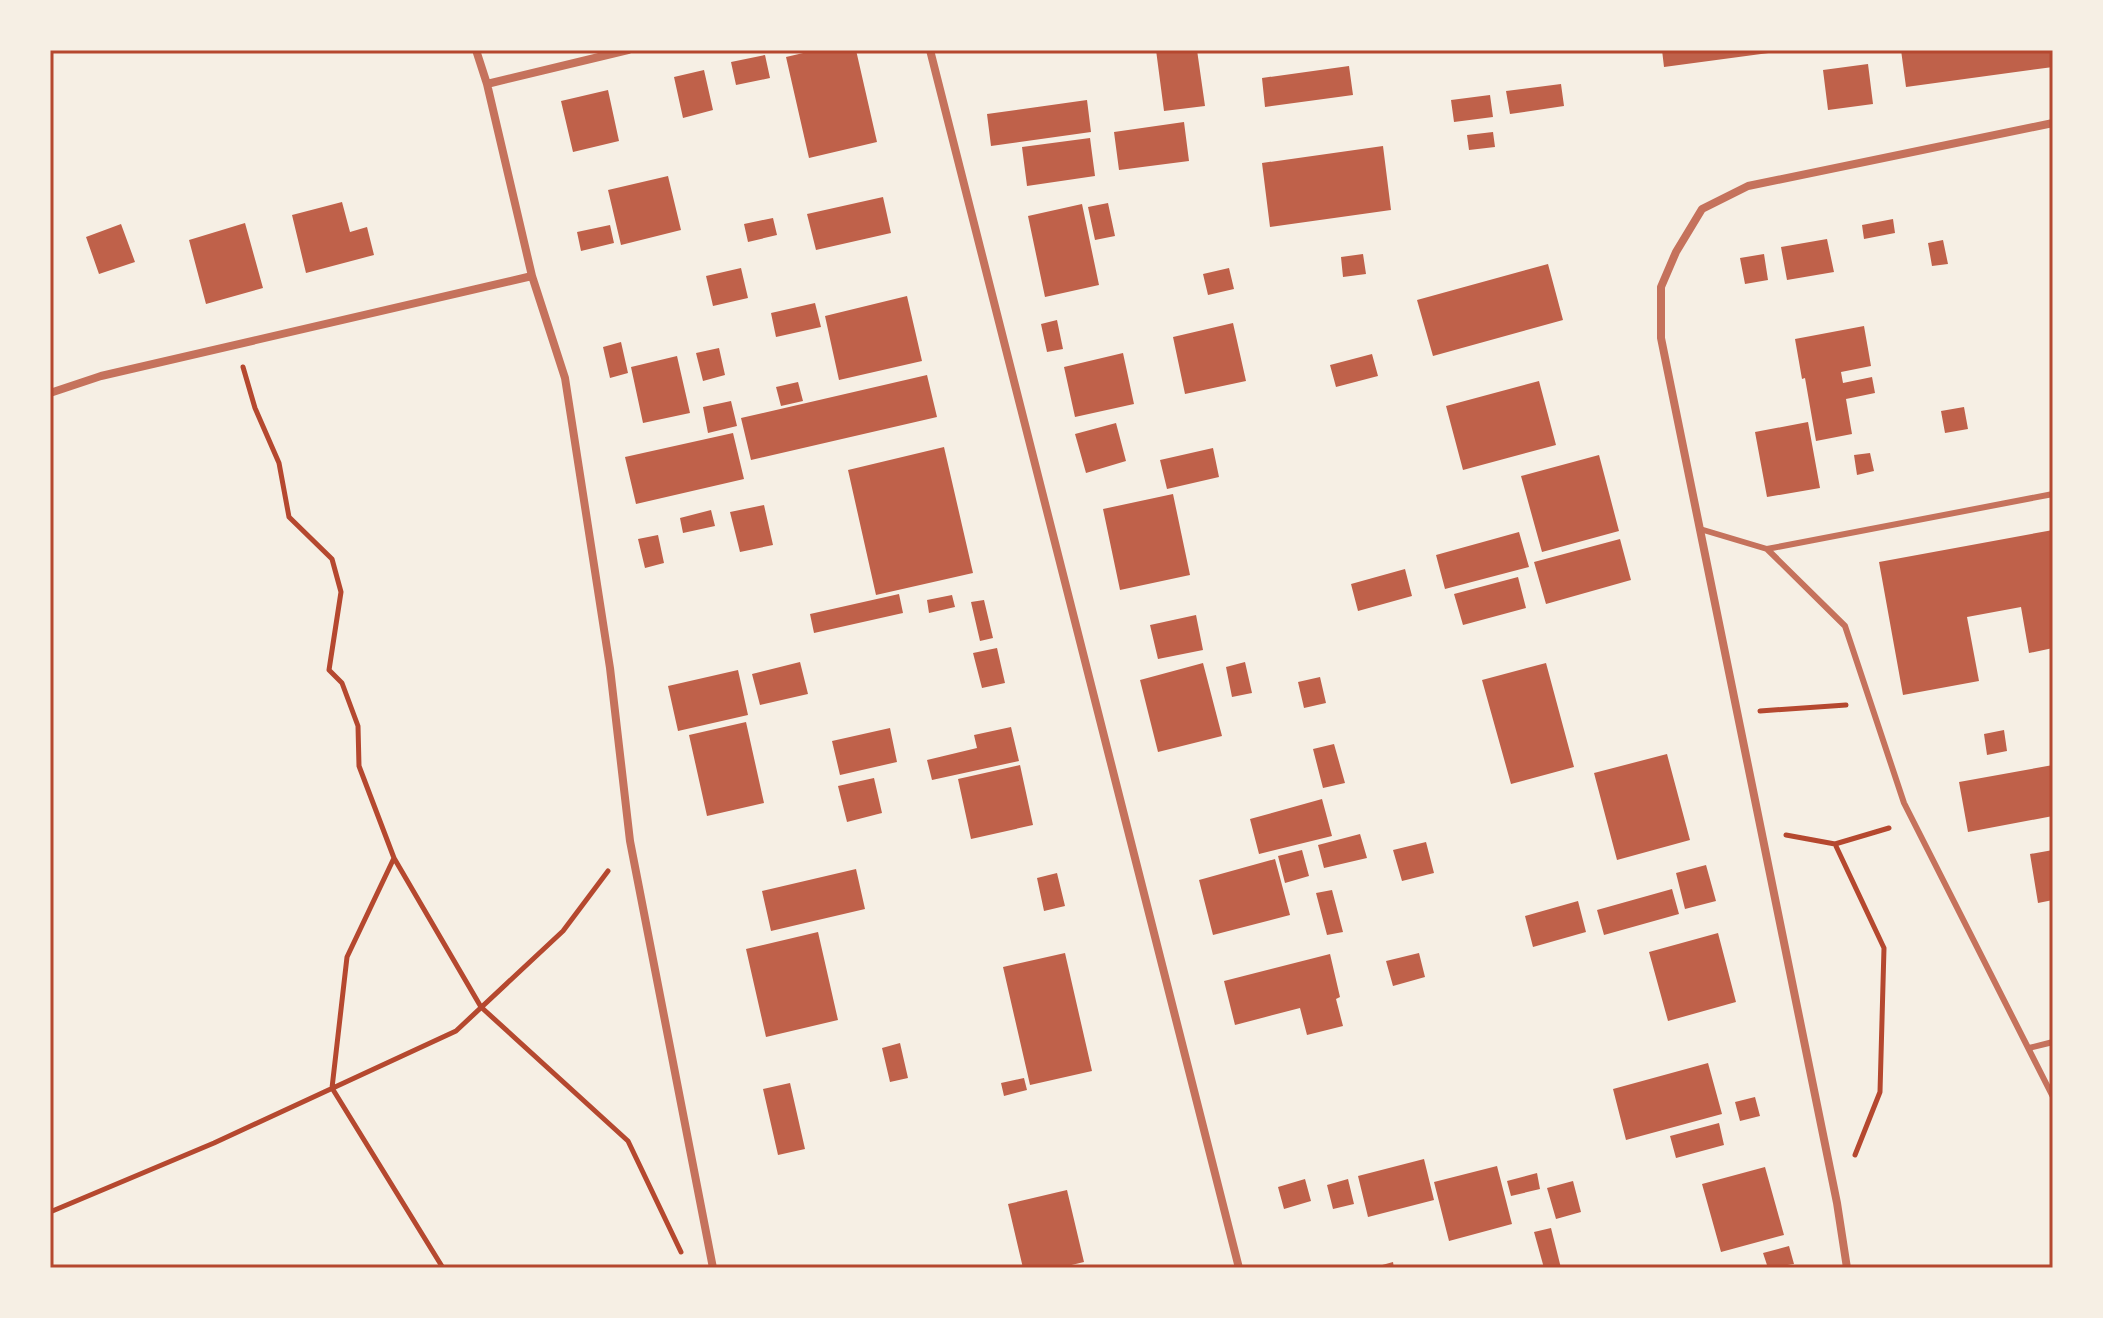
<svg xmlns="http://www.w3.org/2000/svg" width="2103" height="1318" font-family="'IBM Plex Sans',sans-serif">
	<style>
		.building { fill: #bf614a }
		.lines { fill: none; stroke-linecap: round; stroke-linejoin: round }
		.path { stroke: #b5482f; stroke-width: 5 }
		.service { stroke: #c5725c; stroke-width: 6 }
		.minor { stroke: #c5725c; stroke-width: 8 }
		.neatline { fill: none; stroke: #b5482f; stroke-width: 3 }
	</style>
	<rect width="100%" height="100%" fill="#f6efe4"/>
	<path class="building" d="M 816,50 L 856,50 L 877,142 L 809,158 L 786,57 Z
		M 1156,50 L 1197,50 L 1205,106 L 1164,111 Z
		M 1662,50 L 1776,50 L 1776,52 L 1664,67 Z
		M 1901,50 L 2053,50 L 2053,67 L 1906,87 Z
		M 765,55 L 770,78 L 736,85 L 731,62 Z
		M 1868,64 L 1873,104 L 1828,110 L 1823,70 Z
		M 1349,66 L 1353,95 L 1265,107 L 1262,78 Z
		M 704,70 L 713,110 L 683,118 L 674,77 Z
		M 1561,84 L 1564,106 L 1510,114 L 1506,91 Z
		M 608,90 L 619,141 L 573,152 L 561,101 Z
		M 1490,95 L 1493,117 L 1454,122 L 1451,100 Z
		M 1087,100 L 1091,132 L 991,146 L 987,114 Z
		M 1184,122 L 1189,161 L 1119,170 L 1114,132 Z
		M 1493,132 L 1495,147 L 1469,150 L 1467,135 Z
		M 1090,138 L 1095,176 L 1027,186 L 1022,147 Z
		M 1383,146 L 1391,210 L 1270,227 L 1262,163 Z
		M 668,176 L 681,230 L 621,245 L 608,190 Z
		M 883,197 L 891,233 L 816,250 L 807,214 Z
		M 342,202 L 350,232 L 367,227 L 374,255 L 306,273 L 292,215 Z
		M 1108,203 L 1115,236 L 1095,240 L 1088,207 Z
		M 1082,204 L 1099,285 L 1045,297 L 1028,216 Z
		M 773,218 L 777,235 L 748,242 L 744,224 Z
		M 1893,219 L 1895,233 L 1864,239 L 1862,225 Z
		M 245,223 L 263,288 L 206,304 L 189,240 Z
		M 121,224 L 135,262 L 99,274 L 86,237 Z
		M 610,225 L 614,243 L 581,251 L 577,232 Z
		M 1827,239 L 1834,272 L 1787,280 L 1781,247 Z
		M 1943,240 L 1948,264 L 1932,266 L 1928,243 Z
		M 1363,254 L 1366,274 L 1343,277 L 1341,257 Z
		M 1764,254 L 1768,280 L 1745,284 L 1740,258 Z
		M 1548,264 L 1563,320 L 1433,356 L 1417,300 Z
		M 741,268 L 748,298 L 713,306 L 706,276 Z
		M 1229,268 L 1234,289 L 1208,295 L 1203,274 Z
		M 907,296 L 922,361 L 839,380 L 825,316 Z
		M 815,303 L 821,327 L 776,337 L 771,313 Z
		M 1057,320 L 1063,349 L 1047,352 L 1041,324 Z
		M 1233,323 L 1246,381 L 1185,394 L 1173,337 Z
		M 1864,326 L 1871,366 L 1841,372 L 1843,383 L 1872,377 L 1875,393 L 1846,399 L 1852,434 L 1816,441 L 1805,378 L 1802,379 L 1795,339 Z
		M 621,342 L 628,373 L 610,378 L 603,347 Z
		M 719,348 L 725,375 L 703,381 L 696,353 Z
		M 1123,353 L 1134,404 L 1075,417 L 1064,367 Z
		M 1372,354 L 1378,376 L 1336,387 L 1330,365 Z
		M 677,356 L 690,413 L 643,423 L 631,367 Z
		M 927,375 L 937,417 L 751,460 L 741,418 Z
		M 1539,381 L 1556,445 L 1463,470 L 1446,406 Z
		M 798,382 L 803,401 L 781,406 L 776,387 Z
		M 731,401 L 737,426 L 708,433 L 703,407 Z
		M 1964,407 L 1968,429 L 1945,433 L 1941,411 Z
		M 1808,422 L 1820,488 L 1767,497 L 1755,432 Z
		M 1116,423 L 1126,461 L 1086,473 L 1075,434 Z
		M 733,433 L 744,479 L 636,504 L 625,457 Z
		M 944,447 L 973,573 L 876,595 L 848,470 Z
		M 1213,448 L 1219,477 L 1167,489 L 1160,460 Z
		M 1870,453 L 1874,471 L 1857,475 L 1854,455 Z
		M 1599,455 L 1619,531 L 1542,552 L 1521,476 Z
		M 1173,494 L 1190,575 L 1120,590 L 1103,509 Z
		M 764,505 L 773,545 L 740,552 L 730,512 Z
		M 711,510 L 715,526 L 683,533 L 680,518 Z
		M 2053,530 L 2053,648 L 2029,653 L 2021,607 L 1967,617 L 1979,681 L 1903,695 L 1879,562 Z
		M 1519,532 L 1529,567 L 1445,589 L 1436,555 Z
		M 658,535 L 664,563 L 645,568 L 638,539 Z
		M 1620,539 L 1631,580 L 1546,604 L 1534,562 Z
		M 1405,569 L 1412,596 L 1358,611 L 1351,584 Z
		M 1518,577 L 1526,608 L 1463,625 L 1454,594 Z
		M 899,594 L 903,613 L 814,633 L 810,614 Z
		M 952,595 L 955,607 L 929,613 L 927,600 Z
		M 984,600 L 993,638 L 980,641 L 971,602 Z
		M 1196,615 L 1203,650 L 1158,659 L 1150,625 Z
		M 997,648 L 1005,683 L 982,688 L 973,653 Z
		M 800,662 L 808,694 L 760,705 L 752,674 Z
		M 1245,662 L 1252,693 L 1232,697 L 1226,667 Z
		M 1203,663 L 1222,736 L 1158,752 L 1140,680 Z
		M 1546,663 L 1574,767 L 1511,784 L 1482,680 Z
		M 738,670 L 748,715 L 678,731 L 668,686 Z
		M 1320,677 L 1326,703 L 1304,708 L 1298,682 Z
		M 746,722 L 764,803 L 707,816 L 689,735 Z
		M 1011,727 L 1019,761 L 932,780 L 927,760 L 977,748 L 974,735 Z
		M 890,728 L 897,762 L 840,775 L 832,741 Z
		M 2004,730 L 2007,751 L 1987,755 L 1984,734 Z
		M 1334,744 L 1345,783 L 1323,788 L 1313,749 Z
		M 1667,754 L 1690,840 L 1617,860 L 1594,773 Z
		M 1020,765 L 1033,825 L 971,839 L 958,779 Z
		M 2053,765 L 2053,816 L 1968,832 L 1959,782 Z
		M 874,778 L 882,813 L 847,822 L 838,786 Z
		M 1322,799 L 1332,836 L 1259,854 L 1250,819 Z
		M 1360,834 L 1367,858 L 1324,868 L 1318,845 Z
		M 1426,842 L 1434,873 L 1402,881 L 1393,850 Z
		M 1302,850 L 1309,876 L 1285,883 L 1278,856 Z
		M 2053,850 L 2053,900 L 2038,903 L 2030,854 Z
		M 1275,859 L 1290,915 L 1213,935 L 1199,880 Z
		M 1706,865 L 1716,901 L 1685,909 L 1676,873 Z
		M 856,869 L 865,909 L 771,931 L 762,891 Z
		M 1057,873 L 1065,906 L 1044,911 L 1037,878 Z
		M 1672,889 L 1679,914 L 1604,935 L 1597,910 Z
		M 1332,890 L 1343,932 L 1327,935 L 1316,893 Z
		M 1578,901 L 1586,932 L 1533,947 L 1525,916 Z
		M 818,932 L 838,1020 L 766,1037 L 746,949 Z
		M 1718,933 L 1736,1002 L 1668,1021 L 1649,952 Z
		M 1065,953 L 1092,1071 L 1030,1085 L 1003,967 Z
		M 1419,953 L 1425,977 L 1393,986 L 1386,961 Z
		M 1330,954 L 1340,997 L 1336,999 L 1343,1026 L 1307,1035 L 1300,1008 L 1235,1025 L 1224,981 Z
		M 900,1043 L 908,1078 L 890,1082 L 882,1048 Z
		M 1708,1063 L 1722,1114 L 1626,1140 L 1613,1089 Z
		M 1024,1078 L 1027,1090 L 1004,1096 L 1001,1083 Z
		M 790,1083 L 805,1149 L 778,1155 L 763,1089 Z
		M 1755,1097 L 1760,1116 L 1740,1121 L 1735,1102 Z
		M 1719,1123 L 1724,1145 L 1676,1158 L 1670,1136 Z
		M 1424,1159 L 1434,1200 L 1368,1217 L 1358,1176 Z
		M 1497,1166 L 1512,1224 L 1449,1241 L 1434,1182 Z
		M 1765,1167 L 1784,1235 L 1721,1252 L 1702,1184 Z
		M 1537,1173 L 1540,1189 L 1511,1196 L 1507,1181 Z
		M 1305,1179 L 1311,1201 L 1284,1209 L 1278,1187 Z
		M 1348,1179 L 1354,1204 L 1333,1209 L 1327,1185 Z
		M 1573,1181 L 1581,1212 L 1556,1219 L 1547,1188 Z
		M 1067,1190 L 1084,1262 L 1059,1268 L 1023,1268 L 1008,1204 Z
		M 1551,1228 L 1561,1268 L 1544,1268 L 1534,1232 Z
		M 1789,1246 L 1794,1264 L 1768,1268 L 1763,1253 Z
		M 1393,1262 L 1394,1268 L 1375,1268 L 1375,1267 Z"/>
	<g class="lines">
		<path class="path" d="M 243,367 L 255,408 L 279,463 L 289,517 L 332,559 L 341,592 L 329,670 L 342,683 L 358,726 L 359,766 L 394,858 L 347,957 L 332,1088 L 443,1268
			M 1760,711 L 1846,705
			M 1786,835 L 1835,844 L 1889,828
			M 1835,844 L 1884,948 L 1880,1092 L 1855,1155
			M 394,858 L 481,1007 L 628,1141 L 681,1252
			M 50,1212 L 214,1143 L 456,1031 L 563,931 L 608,871"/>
		<path class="service" d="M 1700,529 L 1767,549 L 1845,626 L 1904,803 L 2053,1097
			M 1767,549 L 2053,494
			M 2029,1048 L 2053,1042"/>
		<path class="minor" d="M 476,50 L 487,84 L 532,276 L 565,378 L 610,668 L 630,841 L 713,1268
			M 930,50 L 1239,1268
			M 487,84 L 628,50
			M 50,393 L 101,376 L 532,276
			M 1847,1268 L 1837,1203 L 1661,338 L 1661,287 L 1676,252 L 1702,209 L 1748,186 L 2053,123"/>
	</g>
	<rect width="2103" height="1318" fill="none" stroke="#f6efe4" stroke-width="104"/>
	<rect x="52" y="52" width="1999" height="1214" class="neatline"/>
</svg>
